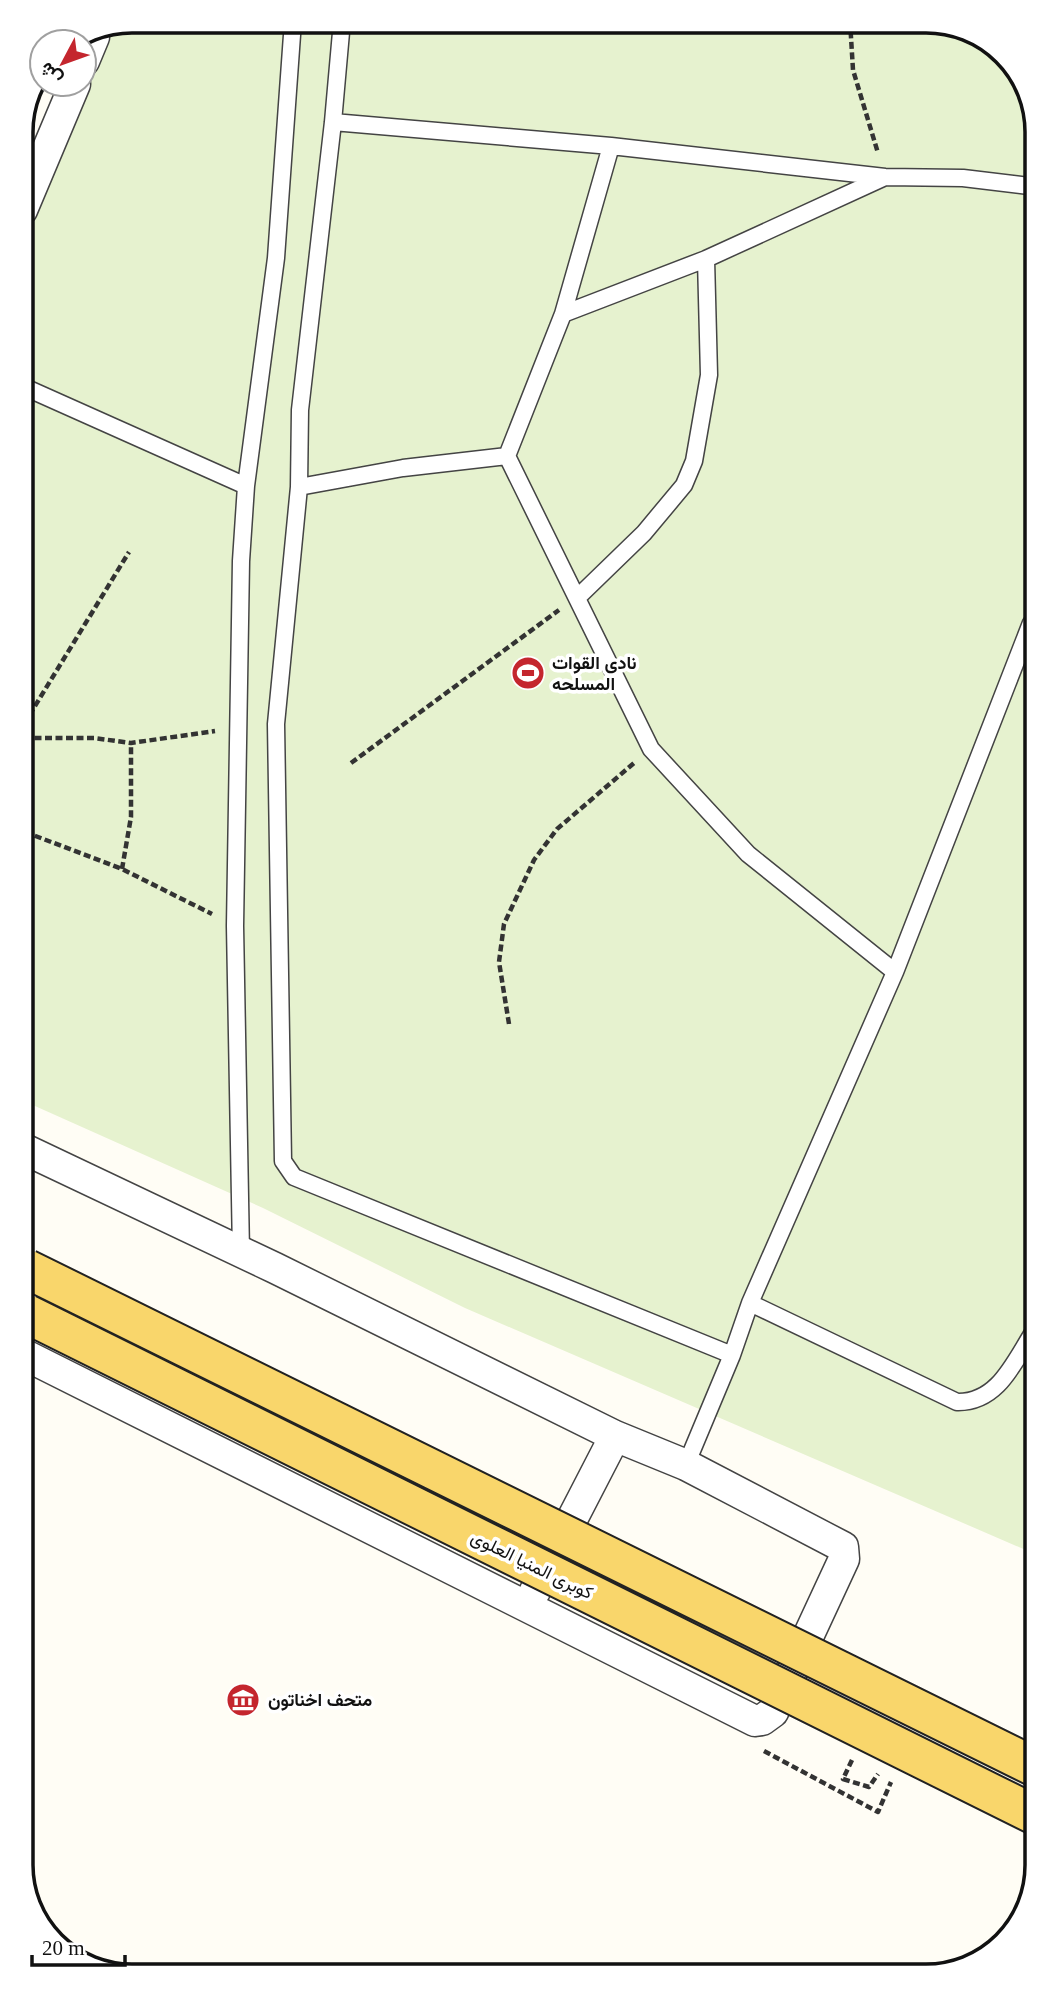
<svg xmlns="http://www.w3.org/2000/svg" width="1058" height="1997" font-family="'Times New Roman',Vazirmatn,serif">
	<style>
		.pitch { fill: #e6f2cf }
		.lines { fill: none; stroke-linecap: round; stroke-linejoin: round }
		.lane-casing { stroke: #444; stroke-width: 19 }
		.street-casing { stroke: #444; stroke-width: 33 }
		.path { stroke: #333; stroke-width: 4.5; stroke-dasharray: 7 3.5; stroke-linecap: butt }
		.lane { stroke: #fff; stroke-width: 16 }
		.street { stroke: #fff; stroke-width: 30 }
		.primary-bridge-casing { stroke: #222; stroke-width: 42; stroke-linecap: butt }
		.primary-bridge { stroke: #f9d66b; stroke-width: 38 }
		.labels { text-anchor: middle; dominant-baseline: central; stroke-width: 7; stroke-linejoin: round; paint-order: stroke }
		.poi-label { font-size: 18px; font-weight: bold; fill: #111; stroke: #fff; text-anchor: start }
		.street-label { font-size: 18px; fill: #111; stroke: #fff }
		.rim { fill: none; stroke: #111; stroke-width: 3.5 }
	</style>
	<rect width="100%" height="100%" fill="#fffdf5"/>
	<path class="pitch" d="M 132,21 L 933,21 L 993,44 L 1028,89 L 1035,1554 L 465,1308 L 263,1208 L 26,1102 L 22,244 L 111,30 Z"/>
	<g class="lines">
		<defs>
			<path id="lane" d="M 342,21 L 333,122 L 300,410 L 299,487 L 276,724 L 283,1161 L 294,1177 L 732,1355 L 750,1303 L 895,972 L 1031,623
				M 333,122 L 611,146 L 885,177 L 963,178 L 1029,186
				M 611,146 L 563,314 L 507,456 L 651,749 L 748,854 L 895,972
				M 563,314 L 706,259 L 885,177
				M 22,386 L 246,486
				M 299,487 L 403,468 L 507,456
				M 578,597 L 644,533 L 684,485 L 694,461 L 709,375 L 706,259
				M 241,1252 L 235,926 L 241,561 L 246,486 L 276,258 L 293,21
				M 750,1303 L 957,1402 C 998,1403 1014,1362 1034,1331
				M 686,1465 L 732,1355"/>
			<path id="street" d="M 84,61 L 94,37
				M 22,210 L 75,84
				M 26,1150 L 275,1268 L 615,1436 L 686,1465 L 843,1547 L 844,1559 L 773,1712 L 762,1720 L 755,1721 L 27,1356
				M 535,1591 L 615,1436"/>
		</defs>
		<use href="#lane" class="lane-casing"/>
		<use href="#street" class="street-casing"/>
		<path class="path" d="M 850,21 L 853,70 L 878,153
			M 24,724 L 129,552
			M 24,738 L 94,738 L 131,743 L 215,731
			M 351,763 L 559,610
			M 25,832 L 122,869 L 212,914
			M 122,869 L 131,817 L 131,743
			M 509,1024 L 499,962 L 504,924 L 534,860 L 557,829 L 634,763
			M 764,1751 L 878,1812 L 891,1782
			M 852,1760 L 843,1779 L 869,1787 L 878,1774"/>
		<use href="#lane" class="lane"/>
		<use href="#street" class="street"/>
		<defs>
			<path id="primary-bridge" d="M 27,1269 L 1037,1768
				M 27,1314 L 1037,1816"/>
		</defs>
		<use href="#primary-bridge" class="primary-bridge-casing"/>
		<use href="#primary-bridge" class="primary-bridge"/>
	</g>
	<defs>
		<symbol id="stadium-disc" viewBox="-11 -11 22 22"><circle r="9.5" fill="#c4262e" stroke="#fff"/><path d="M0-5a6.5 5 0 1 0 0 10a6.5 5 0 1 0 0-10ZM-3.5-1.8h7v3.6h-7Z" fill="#fff"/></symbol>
		<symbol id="museum-disc" viewBox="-11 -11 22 22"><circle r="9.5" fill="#c4262e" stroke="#fff"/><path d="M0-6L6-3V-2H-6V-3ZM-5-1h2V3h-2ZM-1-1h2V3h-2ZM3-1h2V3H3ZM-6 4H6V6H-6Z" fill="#fff"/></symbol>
	</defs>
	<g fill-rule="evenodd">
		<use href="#stadium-disc" x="509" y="654" width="38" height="38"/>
		<use href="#museum-disc" x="224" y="1681" width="38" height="38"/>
	</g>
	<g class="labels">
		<g class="poi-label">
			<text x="552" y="663">نادى القوات<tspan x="552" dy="21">المسلحه</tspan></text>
			<text x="268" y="1700">متحف اخناتون</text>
		</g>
		<g class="street-label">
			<text transform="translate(532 1565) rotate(26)">كوبرى المنيا العلوى</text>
		</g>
	</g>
	<path d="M0 0H1058V1997H0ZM132 33H926A99 99 0 0 1 1025 132V1865A99 99 0 0 1 926 1964H132A99 99 0 0 1 33 1865V132A99 99 0 0 1 132 33Z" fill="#fff" fill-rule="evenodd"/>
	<path class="rim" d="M132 33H926A99 99 0 0 1 1025 132V1865A99 99 0 0 1 926 1964H132A99 99 0 0 1 33 1865V132A99 99 0 0 1 132 33Z"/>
	<g transform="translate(63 63) rotate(229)"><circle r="33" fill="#ffffff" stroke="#a0a0a0" stroke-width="2"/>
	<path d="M0-5L12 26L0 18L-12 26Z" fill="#c4262e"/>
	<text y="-10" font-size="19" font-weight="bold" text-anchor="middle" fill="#111111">ش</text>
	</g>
	<path d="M32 1955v10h93v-10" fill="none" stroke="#111111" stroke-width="3.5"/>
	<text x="42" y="1955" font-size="21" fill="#111111" stroke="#ffffff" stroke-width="5" paint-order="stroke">20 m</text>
</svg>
